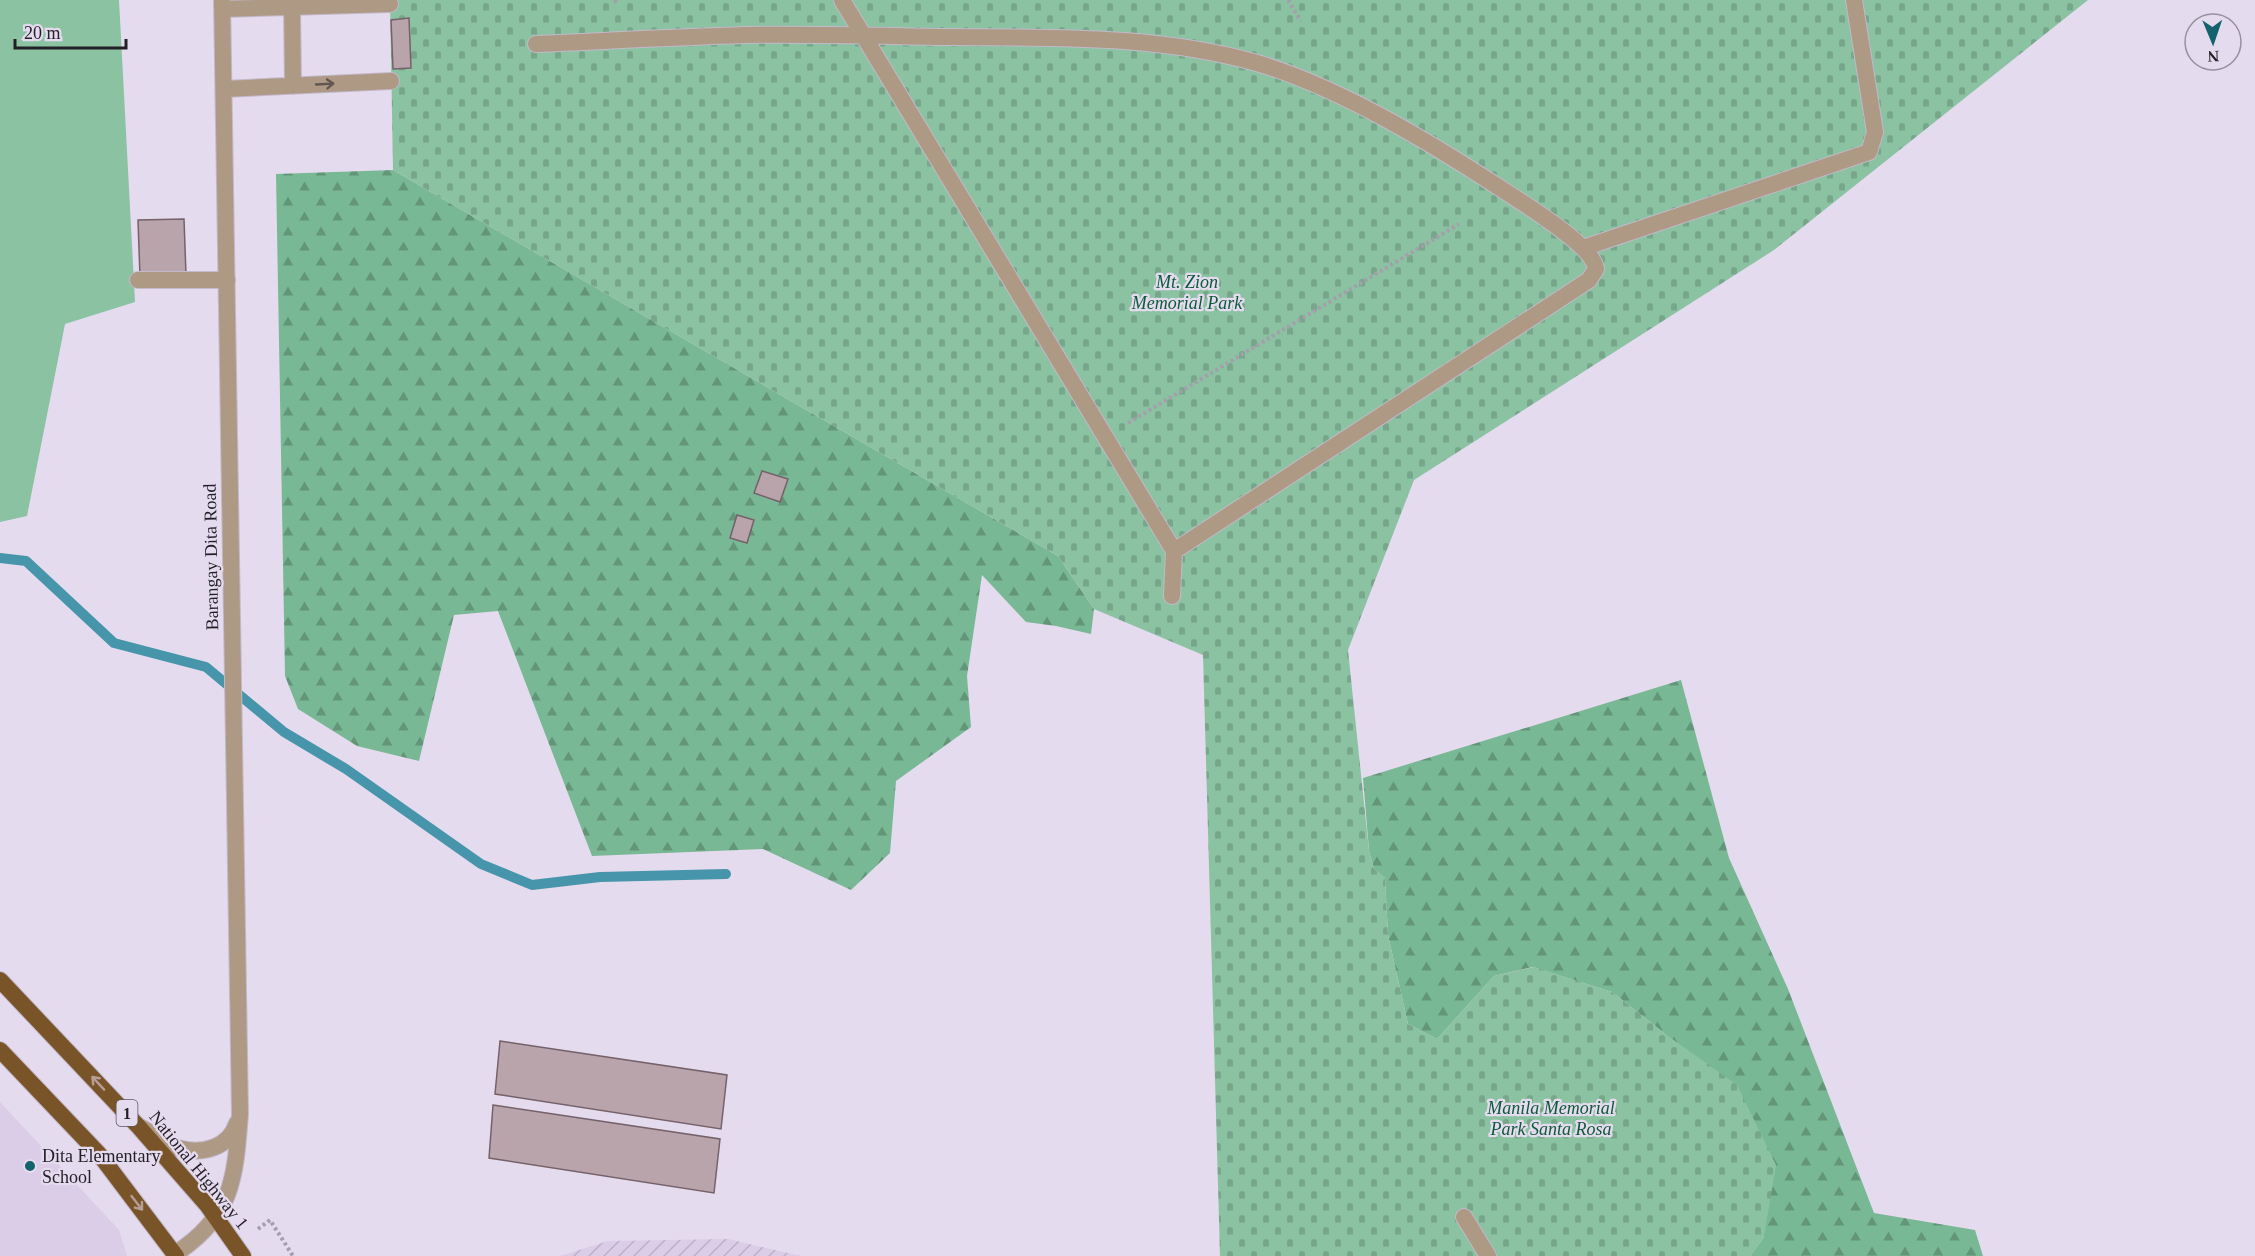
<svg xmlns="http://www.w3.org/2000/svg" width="2255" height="1256" font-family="Georgia,serif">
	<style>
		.built { fill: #dbcde7 }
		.industrial { fill: url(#industrial-furrows) }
		.grass { fill: #8ac2a2 }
		.forest { fill: url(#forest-firs) }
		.cemetery { fill: url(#cemetery-stones) }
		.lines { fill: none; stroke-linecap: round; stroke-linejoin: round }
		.stream { stroke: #4795ab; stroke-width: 10 }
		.building { fill: #baa4ac; stroke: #756169; stroke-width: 1.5 }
		.service-casing { stroke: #c2b9ca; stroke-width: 18 }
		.minor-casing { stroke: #c2b9ca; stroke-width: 18 }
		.tertiary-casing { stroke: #c2b9ca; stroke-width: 18 }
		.trunk-casing { stroke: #c2b9ca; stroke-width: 18 }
		.path { stroke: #a59ead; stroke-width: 4; stroke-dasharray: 3 3; stroke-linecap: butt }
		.service { stroke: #ae9985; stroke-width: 16 }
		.minor { stroke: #ae9985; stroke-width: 16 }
		.tertiary { stroke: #ae9985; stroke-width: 16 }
		.trunk { stroke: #7a5429; stroke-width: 16 }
		.oneway { stroke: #615651 }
		.oneway2 { stroke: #b59e95 }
		.poi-dot { fill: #14626c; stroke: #e5dbee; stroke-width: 2 }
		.labels { text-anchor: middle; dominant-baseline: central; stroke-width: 4.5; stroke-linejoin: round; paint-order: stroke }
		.shield { fill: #e5dbee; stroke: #5c5762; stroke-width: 1.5 }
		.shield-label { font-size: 16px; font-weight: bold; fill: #221f26 }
		.park-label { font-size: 18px; font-style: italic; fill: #0c5a39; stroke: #e5dbee }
		.street-label { font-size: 18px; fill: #221f26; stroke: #e5dbee }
		.poi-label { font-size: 18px; fill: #221f26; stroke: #e5dbee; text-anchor: start }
	</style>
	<defs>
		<pattern id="industrial-furrows" width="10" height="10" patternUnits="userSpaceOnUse" patternTransform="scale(1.5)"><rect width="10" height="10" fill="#dbcde7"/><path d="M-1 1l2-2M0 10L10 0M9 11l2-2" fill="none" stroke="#bcb0c6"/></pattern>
		<pattern id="forest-firs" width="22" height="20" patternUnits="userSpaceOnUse" patternTransform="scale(1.5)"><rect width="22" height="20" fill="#79b894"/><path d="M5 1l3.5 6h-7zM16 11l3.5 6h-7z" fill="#639579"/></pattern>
		<pattern id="cemetery-stones" width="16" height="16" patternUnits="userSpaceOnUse" patternTransform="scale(1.5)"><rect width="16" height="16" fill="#8ac2a2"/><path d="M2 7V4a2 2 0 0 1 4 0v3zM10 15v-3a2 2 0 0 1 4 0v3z" fill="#77a68b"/></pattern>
	</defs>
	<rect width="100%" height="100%" fill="#e5dbee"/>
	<path class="built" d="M 0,1102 L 119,1230 L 127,1256 L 0,1256 Z"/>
	<path class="industrial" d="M 728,1239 L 801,1256 L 560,1256 L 608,1241 Z"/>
	<path class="grass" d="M 0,0 L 119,0 L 135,302 L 65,324 L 27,516 L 0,522 Z"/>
	<path class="forest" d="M 393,170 L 1058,556 L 1094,609 L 1091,634 L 1056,626 L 1026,622 L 982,575 L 967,676 L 971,727 L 896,781 L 890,853 L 851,890 L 763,849 L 592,856 L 498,611 L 454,615 L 419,761 L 357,746 L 298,709 L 285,676 L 276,174 Z
		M 1681,680 L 1729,858 L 1788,989 L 1874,1213 L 1975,1230 L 1983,1256 L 1750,1256 L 1764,1237 L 1664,1033 L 1612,992 L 1533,967 L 1494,976 L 1437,1039 L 1408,1024 L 1388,935 L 1385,878 L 1374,869 L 1369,851 L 1363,778 Z"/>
	<path class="cemetery" d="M 390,0 L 2088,0 L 1774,250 L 1414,480 L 1348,650 L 1369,851 L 1374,869 L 1385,878 L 1388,935 L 1408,1024 L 1437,1039 L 1494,976 L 1534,967 L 1612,992 L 1664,1033 L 1737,1085 L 1776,1165 L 1764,1237 L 1750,1256 L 1220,1256 L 1203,655 L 1094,609 L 1058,556 L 393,170 Z"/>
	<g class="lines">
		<path class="stream" d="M 0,558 L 26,561 L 114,643 L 206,667 L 284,732 L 346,769 L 481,864 L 532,885 L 600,877 L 726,874"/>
	</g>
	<path class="building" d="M 409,18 L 411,68 L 393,69 L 391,20 Z
		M 184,219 L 186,275 L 140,277 L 138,220 Z
		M 762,471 L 788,479 L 780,502 L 754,493 Z
		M 737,515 L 754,520 L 747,543 L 730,538 Z
		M 500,1041 L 727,1075 L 721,1129 L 495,1094 Z
		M 493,1105 L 720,1139 L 714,1193 L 489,1158 Z"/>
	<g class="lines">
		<defs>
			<path id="service" d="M 842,0 L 1174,551 L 1172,596
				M 292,7 L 293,86
				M 223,9 L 390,4
				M 536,44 C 605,41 675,37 745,35 C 815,34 885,36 954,37 C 1057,38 1158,35 1257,63 C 1341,88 1431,143 1503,190 C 1524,204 1594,246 1596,269 L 1589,280 L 1174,551
				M 224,89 L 391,81
				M 1583,248 L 1869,152 L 1875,132 L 1854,0
				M 1464,1217 L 1488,1256"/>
			<path id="minor" d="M 138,280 L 227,280"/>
			<path id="tertiary" d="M 140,1127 C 152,1133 165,1144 178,1148 C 202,1155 229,1148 237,1123
				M 175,1254 C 233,1216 235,1179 240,1114 L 222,0"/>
			<path id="trunk" d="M 0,980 L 138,1126 L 207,1205 L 243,1256
				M 0,1050 L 99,1154 L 176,1256"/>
		</defs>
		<use href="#service" class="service-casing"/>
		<use href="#minor" class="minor-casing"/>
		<use href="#tertiary" class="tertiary-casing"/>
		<use href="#trunk" class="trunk-casing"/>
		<path class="path" d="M 615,0 L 616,3
			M 1288,0 L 1301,21
			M 1128,423 L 1459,224
			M 258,1229 L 270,1220 L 293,1256"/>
		<use href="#service" class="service"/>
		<use href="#minor" class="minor"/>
		<use href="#tertiary" class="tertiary"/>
		<use href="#trunk" class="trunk"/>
	</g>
	<defs><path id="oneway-shaft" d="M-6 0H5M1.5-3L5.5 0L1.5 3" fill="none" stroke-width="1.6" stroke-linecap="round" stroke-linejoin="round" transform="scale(1.5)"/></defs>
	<use class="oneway" href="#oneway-shaft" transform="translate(325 84) rotate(-3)"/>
	<g class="oneway2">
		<use href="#oneway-shaft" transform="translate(98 1083) rotate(-133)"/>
		<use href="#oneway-shaft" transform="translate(137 1203) rotate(52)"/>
	</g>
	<circle class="poi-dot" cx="30" cy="1166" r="6"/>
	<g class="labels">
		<rect class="shield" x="116.5" y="1100" width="21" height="26" rx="4.5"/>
		<g class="shield-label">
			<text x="127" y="1113">1</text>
		</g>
		<g class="park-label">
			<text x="1187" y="282">Mt. Zion<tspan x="1187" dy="21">Memorial Park</tspan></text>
			<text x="1551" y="1108">Manila Memorial<tspan x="1551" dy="21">Park Santa Rosa</tspan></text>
		</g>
		<g class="street-label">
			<text transform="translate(211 557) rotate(-91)">Barangay Dita Road</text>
			<text transform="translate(199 1170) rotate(51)">National Highway 1</text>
		</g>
		<g class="poi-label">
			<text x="42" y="1156">Dita Elementary<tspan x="42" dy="21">School</tspan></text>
		</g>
	</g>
	<g transform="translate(2213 42) rotate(178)"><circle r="28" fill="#e5dbee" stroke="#97909e" stroke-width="1.5"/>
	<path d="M0-4.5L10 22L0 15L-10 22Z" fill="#14626c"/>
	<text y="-9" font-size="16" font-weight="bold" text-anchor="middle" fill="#221f26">N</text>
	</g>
	<path d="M15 39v9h111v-9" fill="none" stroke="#221f26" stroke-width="3"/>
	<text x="24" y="39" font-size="18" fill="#221f26" stroke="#e5dbee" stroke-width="4.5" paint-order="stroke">20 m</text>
</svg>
